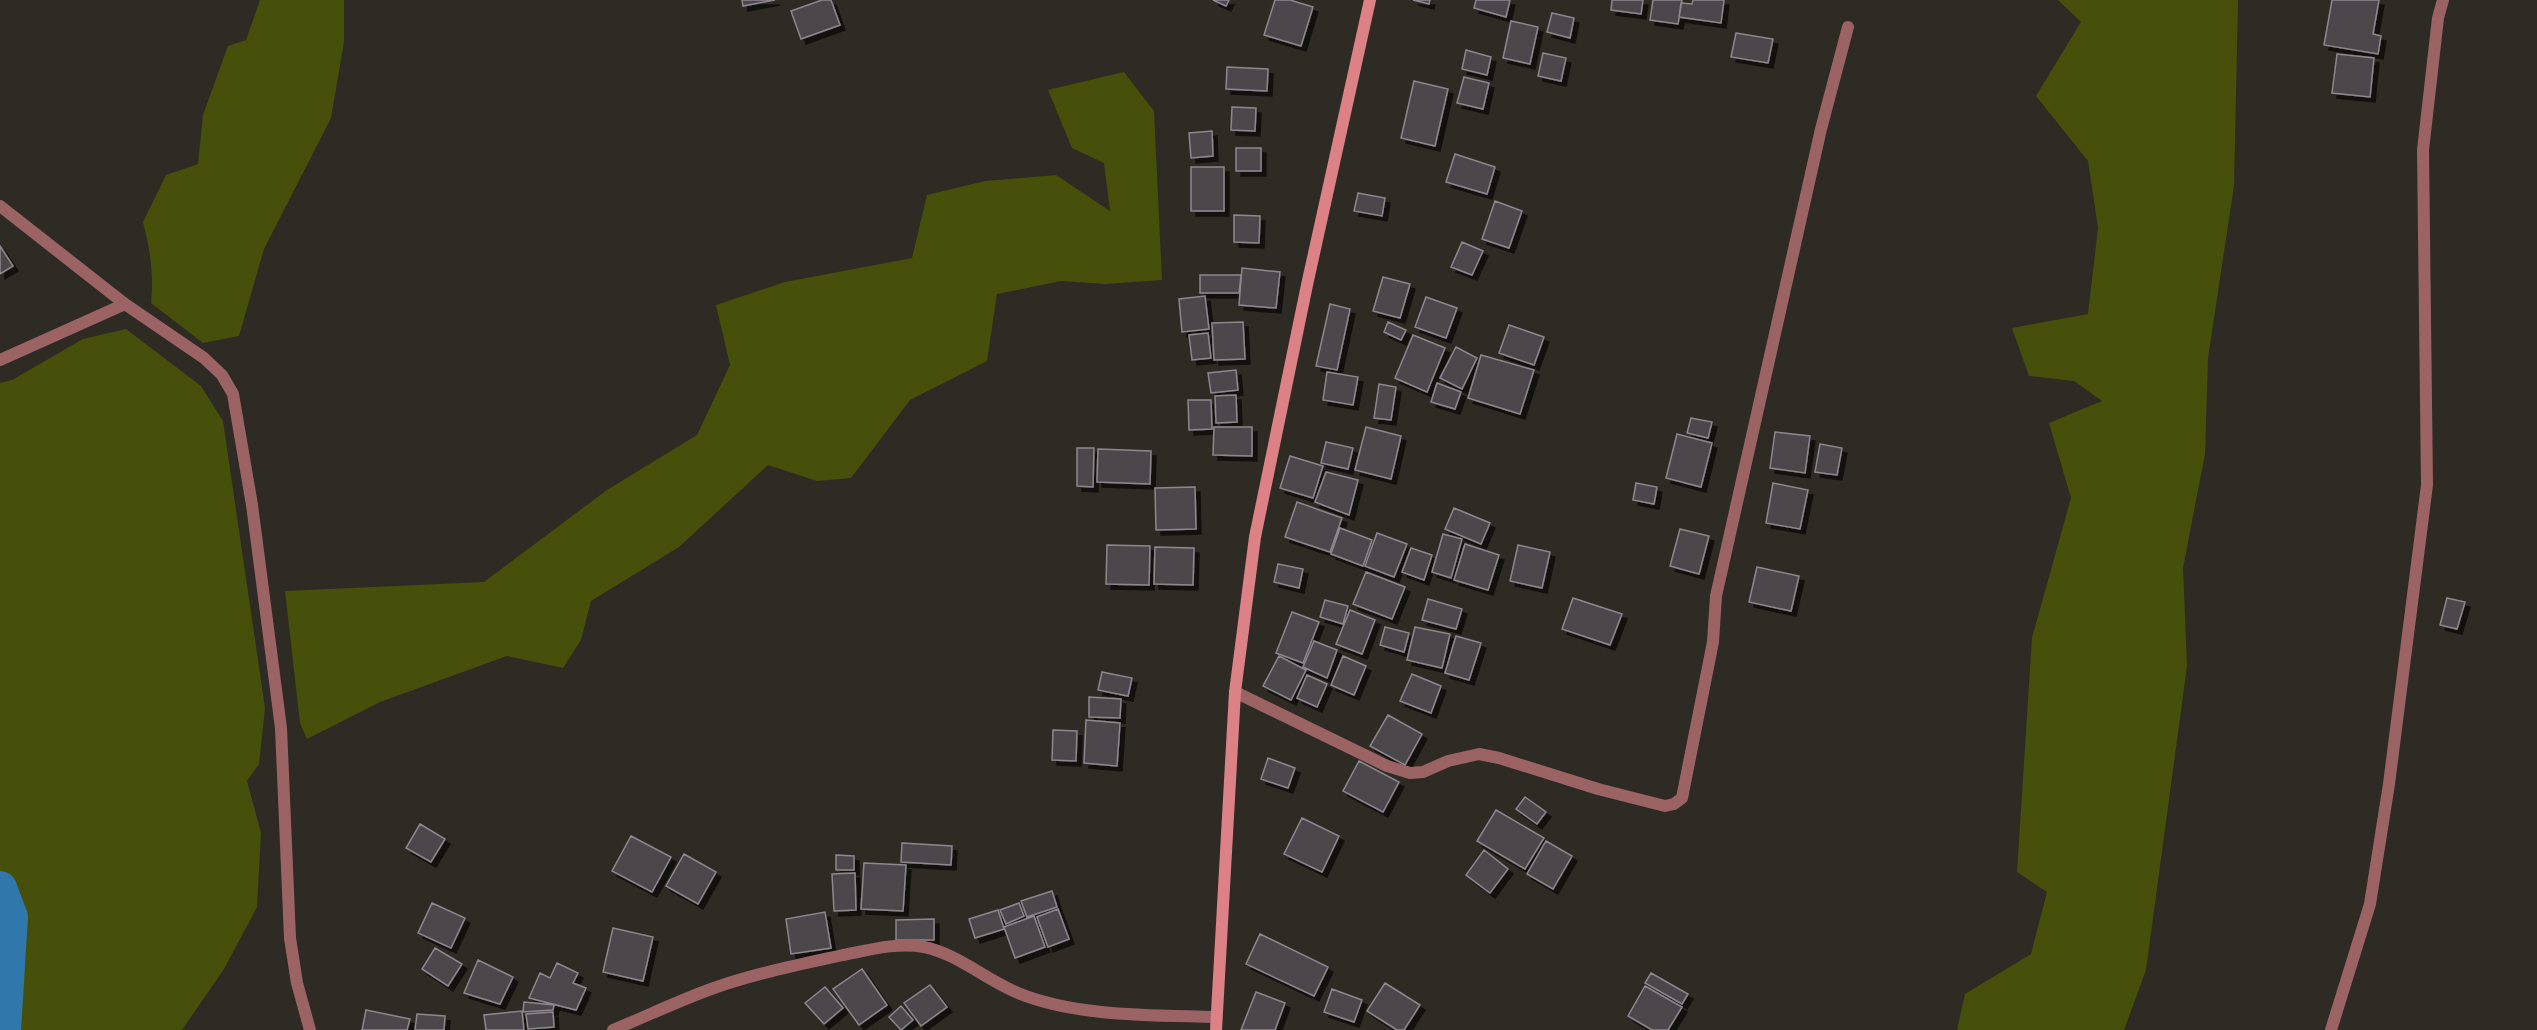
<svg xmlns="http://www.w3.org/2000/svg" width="2537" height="1030" font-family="Georgia,serif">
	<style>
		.green { fill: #47500b }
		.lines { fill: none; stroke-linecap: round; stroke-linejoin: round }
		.river { stroke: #3077ab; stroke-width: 34 }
		.building { fill: #4c464c; stroke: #8e878e; stroke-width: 1.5; filter: url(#shadow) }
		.street { stroke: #9c6365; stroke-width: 12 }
		.secondary { stroke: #dc8185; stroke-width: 12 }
	</style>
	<defs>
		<filter id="shadow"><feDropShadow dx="5" dy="5" stdDeviation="0" flood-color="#0009"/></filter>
	</defs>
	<rect width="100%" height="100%" fill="#2d2b24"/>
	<path class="green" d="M 260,0 L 344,0 L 344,42 L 331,118 L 264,249 L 239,336 L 203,343 L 151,303 C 154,274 150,250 143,222 L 166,175 L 198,164 L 203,115 L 228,46 L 246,40 Z
		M 2058,0 L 2238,0 L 2234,186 L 2208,358 L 2205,454 L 2183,568 L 2187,666 L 2146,970 L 2124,1030 L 1957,1030 L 1965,994 L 2031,954 L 2047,892 L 2017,872 L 2032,638 L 2071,498 L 2049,423 L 2102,401 L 2074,381 L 2029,376 L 2012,328 L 2088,314 L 2098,228 L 2088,161 L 2036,96 L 2081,22 Z
		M 1124,72 L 1154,111 L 1162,280 L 1105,284 L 1061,281 L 997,294 L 987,361 L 910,400 L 851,478 L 817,481 L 768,465 L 679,547 L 591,601 L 581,640 L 563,668 L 507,656 L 380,702 L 307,739 L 300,723 L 285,591 L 484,582 L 607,490 L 697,435 L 730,365 L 716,305 L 785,282 L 912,258 L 927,195 L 985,181 L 1056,175 L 1110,211 L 1104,163 L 1072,148 L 1048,90 Z
		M 126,329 L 201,386 L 223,421 L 265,708 L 259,764 L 247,781 L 261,833 L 257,907 L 224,969 L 182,1030 L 0,1030 L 0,383 L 12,380 L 83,339 Z"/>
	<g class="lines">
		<path class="river" d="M 0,888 L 11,917 L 4,1030"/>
	</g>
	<path class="building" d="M 742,0 L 775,0 L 743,6 Z
		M 822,0 L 831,0 L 840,25 L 801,39 L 791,11 Z
		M 1213,0 L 1229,0 L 1226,6 Z
		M 1275,0 L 1290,0 L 1313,7 L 1301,46 L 1264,35 Z
		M 1413,0 L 1430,0 L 1429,4 Z
		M 1476,0 L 1510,0 L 1506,17 L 1474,8 Z
		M 1612,0 L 1643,0 L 1641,14 L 1611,10 Z
		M 1653,0 L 1682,0 L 1678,24 L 1650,20 Z
		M 1693,0 L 1724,0 L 1721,23 L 1679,17 L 1681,3 L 1692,4 Z
		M 2332,0 L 2379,0 L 2373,34 L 2381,36 L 2378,54 L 2324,45 Z
		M 1552,13 L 1574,18 L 1570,38 L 1547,32 Z
		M 1511,21 L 1538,27 L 1530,64 L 1503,58 Z
		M 1736,33 L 1773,39 L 1768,63 L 1731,57 Z
		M 1466,50 L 1491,57 L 1487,75 L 1462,69 Z
		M 1543,53 L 1566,58 L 1561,81 L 1538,76 Z
		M 2337,54 L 2374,58 L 2370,97 L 2332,93 Z
		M 1227,67 L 1268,69 L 1267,91 L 1226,89 Z
		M 1464,77 L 1489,83 L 1483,109 L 1457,103 Z
		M 1414,81 L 1448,89 L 1435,146 L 1401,138 Z
		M 1232,107 L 1256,108 L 1255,131 L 1231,130 Z
		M 1212,131 L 1213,156 L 1191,158 L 1189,133 Z
		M 1236,148 L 1261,148 L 1261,171 L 1236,171 Z
		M 1455,154 L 1495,167 L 1487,194 L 1446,182 Z
		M 1191,167 L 1224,167 L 1224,211 L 1191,211 Z
		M 1358,193 L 1385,198 L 1382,216 L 1354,211 Z
		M 1495,201 L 1522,211 L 1509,248 L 1482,239 Z
		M 1234,215 L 1260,216 L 1259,243 L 1234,242 Z
		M 1462,242 L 1483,251 L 1472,275 L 1451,267 Z
		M 0,246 L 13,266 L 0,274 Z
		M 1242,268 L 1280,272 L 1276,308 L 1239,305 Z
		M 1200,275 L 1241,275 L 1239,293 L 1200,293 Z
		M 1383,277 L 1410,284 L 1400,318 L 1373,311 Z
		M 1205,296 L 1209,329 L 1182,332 L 1179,299 Z
		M 1426,297 L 1457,308 L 1446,338 L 1415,327 Z
		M 1330,304 L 1350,309 L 1337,370 L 1316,366 Z
		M 1243,322 L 1245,359 L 1214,360 L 1212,323 Z
		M 1388,322 L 1406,330 L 1401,340 L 1384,332 Z
		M 1509,325 L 1544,337 L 1534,365 L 1499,353 Z
		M 1208,333 L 1211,358 L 1192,360 L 1189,335 Z
		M 1413,335 L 1445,348 L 1427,392 L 1395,378 Z
		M 1456,347 L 1477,358 L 1462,389 L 1440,378 Z
		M 1481,355 L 1534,370 L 1520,414 L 1468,398 Z
		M 1236,370 L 1238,390 L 1211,393 L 1208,373 Z
		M 1327,372 L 1358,377 L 1353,405 L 1323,400 Z
		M 1437,383 L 1461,392 L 1455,409 L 1431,402 Z
		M 1379,384 L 1396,387 L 1391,420 L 1374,418 Z
		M 1236,395 L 1237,422 L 1216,423 L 1215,396 Z
		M 1188,400 L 1211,400 L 1212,429 L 1189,430 Z
		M 1691,418 L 1712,422 L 1708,438 L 1687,433 Z
		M 1214,427 L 1252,427 L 1252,456 L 1213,455 Z
		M 1366,427 L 1401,436 L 1391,479 L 1355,470 Z
		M 1775,432 L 1810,436 L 1805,473 L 1770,468 Z
		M 1677,434 L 1712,443 L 1701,487 L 1666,478 Z
		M 1326,442 L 1353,448 L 1348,469 L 1321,463 Z
		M 1820,444 L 1842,448 L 1837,475 L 1815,472 Z
		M 1077,448 L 1094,448 L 1093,487 L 1077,486 Z
		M 1098,449 L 1151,451 L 1150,484 L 1097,482 Z
		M 1290,456 L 1323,466 L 1313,498 L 1280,488 Z
		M 1326,472 L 1358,480 L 1349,515 L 1315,502 Z
		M 1636,483 L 1657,487 L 1654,504 L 1633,500 Z
		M 1773,483 L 1808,490 L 1800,529 L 1766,523 Z
		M 1195,487 L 1196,529 L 1156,530 L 1155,488 Z
		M 1297,502 L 1342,518 L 1330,552 L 1285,537 Z
		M 1454,508 L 1490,523 L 1481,544 L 1445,529 Z
		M 1340,528 L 1372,540 L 1363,566 L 1331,554 Z
		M 1680,529 L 1709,536 L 1699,574 L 1670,566 Z
		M 1377,533 L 1407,544 L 1394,577 L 1365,566 Z
		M 1443,534 L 1462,539 L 1451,578 L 1432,572 Z
		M 1465,544 L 1499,555 L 1488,590 L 1454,580 Z
		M 1107,545 L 1150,546 L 1149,585 L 1106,584 Z
		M 1518,545 L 1550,552 L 1542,588 L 1510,581 Z
		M 1155,547 L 1194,548 L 1193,585 L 1154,584 Z
		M 1411,548 L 1432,555 L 1424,580 L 1402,572 Z
		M 1278,564 L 1303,569 L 1299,588 L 1274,582 Z
		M 1757,567 L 1799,576 L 1791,611 L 1749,602 Z
		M 1366,572 L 1405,587 L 1392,619 L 1353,604 Z
		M 1573,598 L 1622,614 L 1610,645 L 1562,629 Z
		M 2447,598 L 2465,602 L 2457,629 L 2440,625 Z
		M 1428,599 L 1462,609 L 1456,629 L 1422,620 Z
		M 1325,600 L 1348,606 L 1343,624 L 1320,617 Z
		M 1350,610 L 1375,620 L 1362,654 L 1336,644 Z
		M 1292,612 L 1319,622 L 1303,663 L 1276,653 Z
		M 1385,627 L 1409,633 L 1404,652 L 1380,645 Z
		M 1415,627 L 1450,634 L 1442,668 L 1407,660 Z
		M 1456,636 L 1481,643 L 1469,680 L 1445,673 Z
		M 1314,641 L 1337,650 L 1327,678 L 1303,667 Z
		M 1279,656 L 1306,670 L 1291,700 L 1263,686 Z
		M 1343,656 L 1366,666 L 1354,695 L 1331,685 Z
		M 1102,672 L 1132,678 L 1128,696 L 1098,690 Z
		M 1412,674 L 1441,686 L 1431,713 L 1400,701 Z
		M 1307,675 L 1327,684 L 1317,707 L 1297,698 Z
		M 1089,697 L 1121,699 L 1120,718 L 1089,717 Z
		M 1388,715 L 1422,734 L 1405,765 L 1370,746 Z
		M 1086,720 L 1120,723 L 1117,766 L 1084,763 Z
		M 1053,730 L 1077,731 L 1076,761 L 1052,760 Z
		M 1268,758 L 1295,768 L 1288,788 L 1261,779 Z
		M 1359,761 L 1399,782 L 1383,812 L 1343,791 Z
		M 1525,797 L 1546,812 L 1537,824 L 1516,809 Z
		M 1496,810 L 1544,838 L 1525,869 L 1477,841 Z
		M 1302,818 L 1339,836 L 1322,872 L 1284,854 Z
		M 420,824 L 445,839 L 431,862 L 406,848 Z
		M 631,836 L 671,857 L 652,892 L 612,871 Z
		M 1546,841 L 1572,856 L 1553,889 L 1527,874 Z
		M 902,843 L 952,846 L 951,865 L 901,862 Z
		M 1484,850 L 1508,869 L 1490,893 L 1466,875 Z
		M 684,854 L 716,872 L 698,904 L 666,886 Z
		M 836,855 L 854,856 L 854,870 L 836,870 Z
		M 864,863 L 906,865 L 903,911 L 861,909 Z
		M 855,873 L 856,910 L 834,911 L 832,874 Z
		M 1052,891 L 1057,907 L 1027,917 L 1021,901 Z
		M 432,903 L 465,918 L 451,948 L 418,933 Z
		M 1019,903 L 1024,916 L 1006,924 L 1000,910 Z
		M 1058,909 L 1069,939 L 1048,947 L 1037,917 Z
		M 998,910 L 1004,929 L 975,938 L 969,919 Z
		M 825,912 L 831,948 L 791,954 L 786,919 Z
		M 1034,916 L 1045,947 L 1015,958 L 1004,927 Z
		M 934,919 L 934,940 L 896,940 L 896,920 Z
		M 613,928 L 653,937 L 643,981 L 603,972 Z
		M 1260,934 L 1328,967 L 1314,996 L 1246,964 Z
		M 435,948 L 462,964 L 448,986 L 422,969 Z
		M 478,960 L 513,977 L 500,1004 L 464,993 Z
		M 557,963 L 578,973 L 573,983 L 586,988 L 576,1010 L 529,998 L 540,973 L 550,978 Z
		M 862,969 L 887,1005 L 859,1025 L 833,989 Z
		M 1651,973 L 1688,994 L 1682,1004 L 1645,983 Z
		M 1385,983 L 1420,1005 L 1404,1030 L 1397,1030 L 1367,1011 Z
		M 930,985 L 947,1007 L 921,1026 L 904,1003 Z
		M 1645,986 L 1682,1007 L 1668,1030 L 1652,1030 L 1628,1016 Z
		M 825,987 L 843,1008 L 824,1024 L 805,1003 Z
		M 1332,989 L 1362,1000 L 1354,1022 L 1324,1012 Z
		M 1256,992 L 1285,1003 L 1275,1030 L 1241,1030 Z
		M 524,1002 L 554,1005 L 553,1010 L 523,1012 Z
		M 901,1006 L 913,1020 L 901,1030 L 889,1017 Z
		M 366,1010 L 410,1019 L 407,1030 L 362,1030 Z
		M 522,1011 L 524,1030 L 486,1030 L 484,1015 Z
		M 553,1012 L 554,1027 L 528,1029 L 526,1014 Z
		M 417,1014 L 445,1016 L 444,1030 L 415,1030 Z"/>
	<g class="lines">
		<path class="street" d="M 0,206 L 125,304 L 204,358 L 222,375 L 233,394 L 252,505 L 281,728 L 290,938 L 297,983 L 310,1030
			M 0,360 L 125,304
			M 1235,692 L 1387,766 L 1410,773 L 1423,772 L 1448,761 L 1479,754 L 1499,758 L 1598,789 L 1665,806 L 1674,804 L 1682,798 L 1713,642 L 1716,596 L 1821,129 L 1848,27
			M 613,1030 C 647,1016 680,1000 714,988 C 753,974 802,964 843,955 C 869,950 897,942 924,947 C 958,954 986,980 1018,993 C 1077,1017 1153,1015 1216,1017
			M 2331,1030 L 2370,904 L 2389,784 L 2427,485 L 2423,150 L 2438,18 L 2443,0"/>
		<path class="secondary" d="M 1216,1030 L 1235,692 L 1255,537 L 1307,285 L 1370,0"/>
	</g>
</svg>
